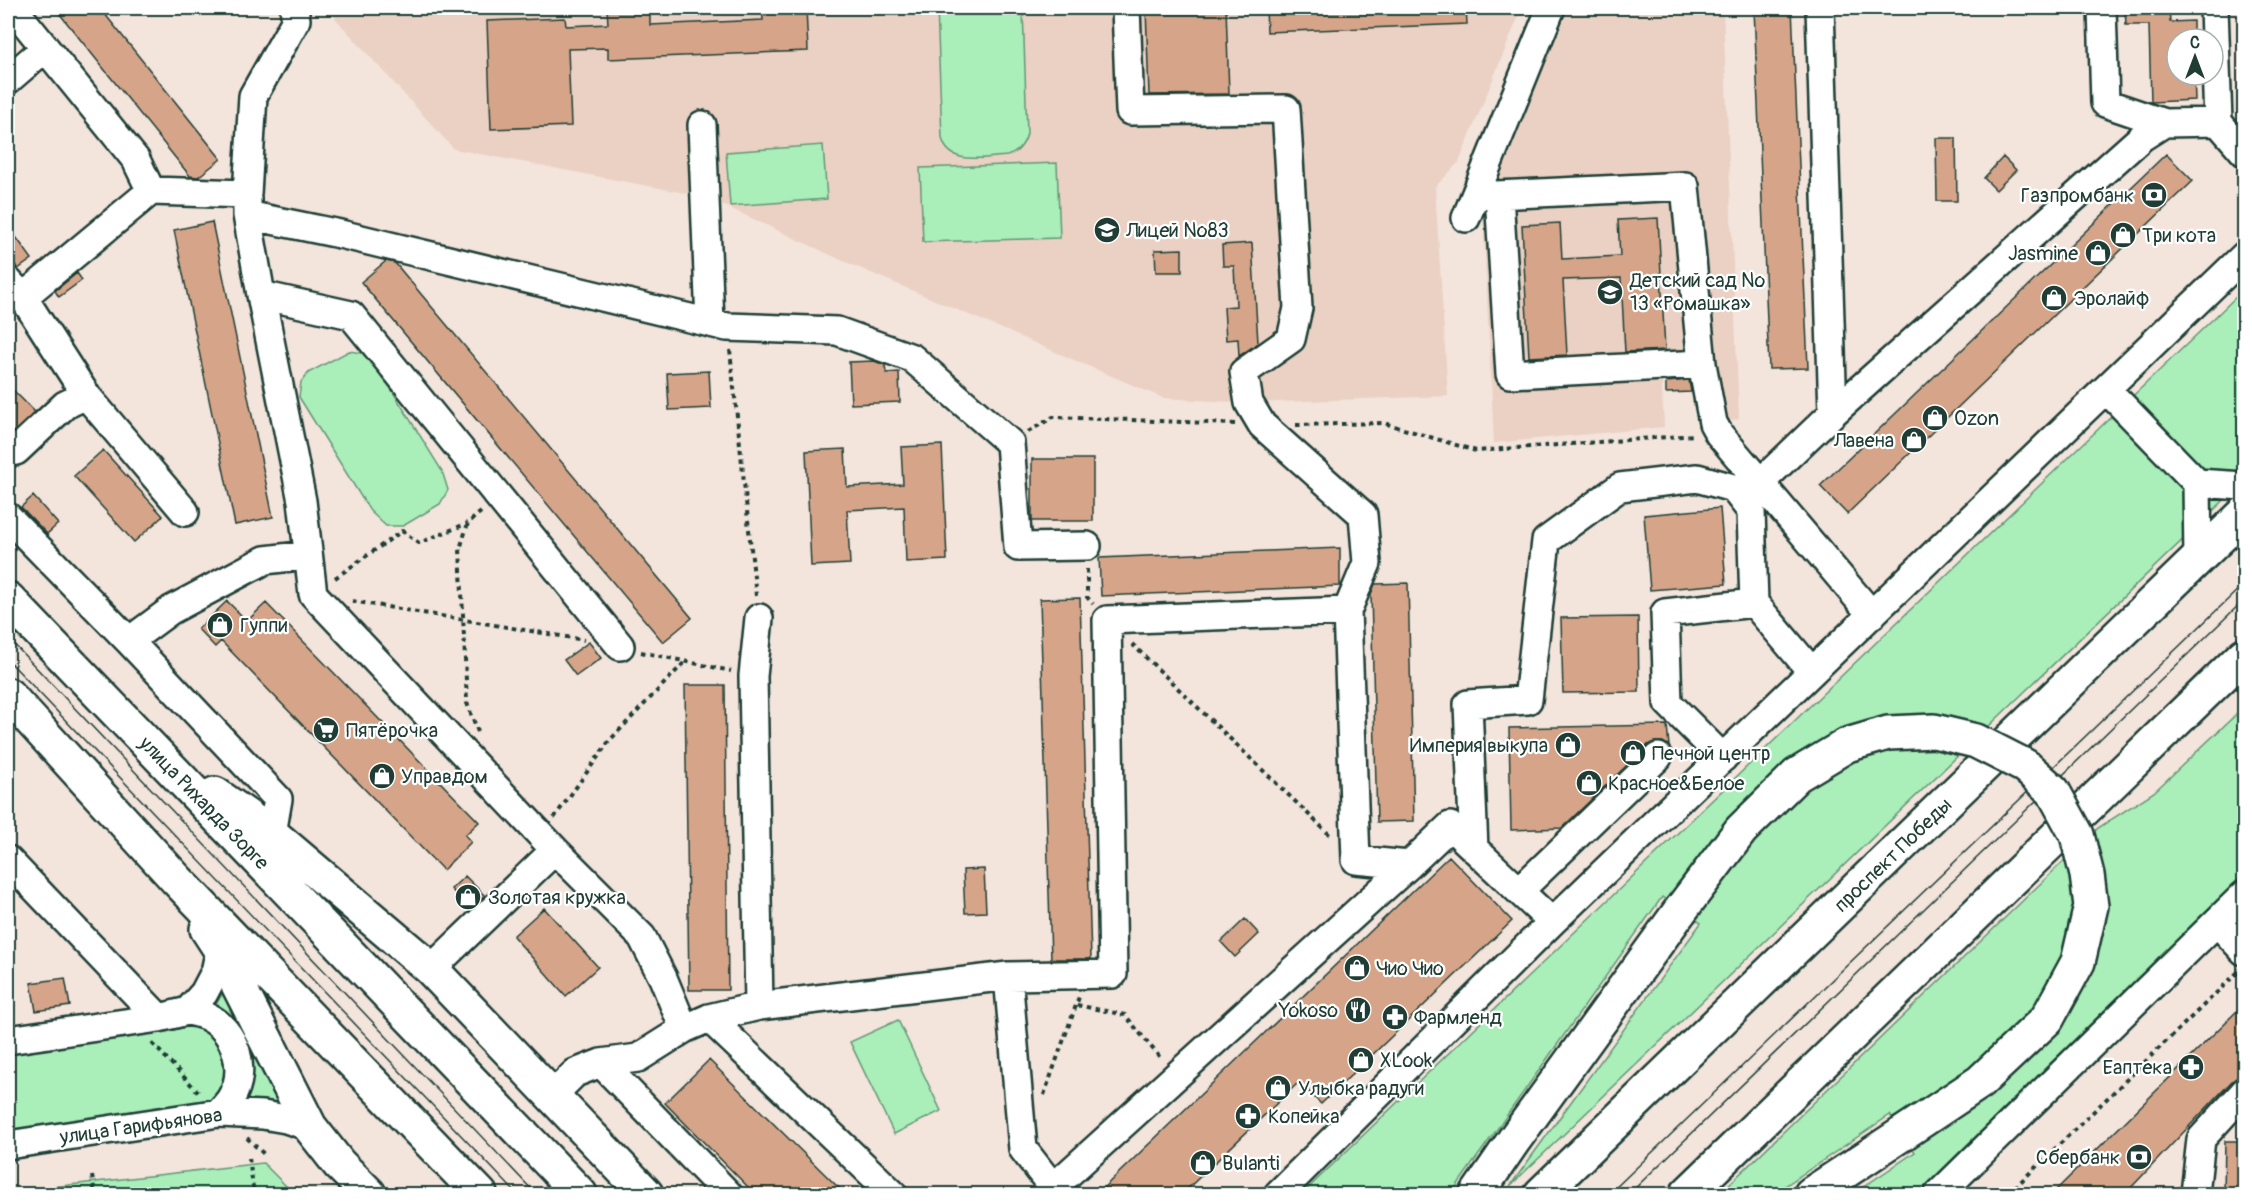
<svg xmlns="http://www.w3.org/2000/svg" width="2252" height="1202" font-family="Pangolin,sans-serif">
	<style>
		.built { fill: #ead1c3 }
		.green { fill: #aaeeb9; stroke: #649676; stroke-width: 1.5 }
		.building { fill: #d6a589; stroke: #1f3d34; stroke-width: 1.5 }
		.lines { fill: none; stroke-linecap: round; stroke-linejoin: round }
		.minor-casing { stroke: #1f3d34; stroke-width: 32 }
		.major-casing { stroke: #1f3d34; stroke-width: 38 }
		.path { stroke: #1f3d34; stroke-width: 4; stroke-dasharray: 4.5 4.5; stroke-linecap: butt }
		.minor { stroke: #fff; stroke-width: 27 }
		.major { stroke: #fff; stroke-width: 33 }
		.tram { stroke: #1f3d34; stroke-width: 1.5 }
		.major-bridge-casing { stroke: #1f3d34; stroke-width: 38; stroke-linecap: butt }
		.major-bridge { stroke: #fff; stroke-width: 33 }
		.labels { text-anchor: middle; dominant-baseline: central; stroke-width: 4.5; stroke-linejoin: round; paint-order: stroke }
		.poi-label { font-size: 20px; fill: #1f3d34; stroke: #fff; text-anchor: start }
		.street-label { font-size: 20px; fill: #1f3d34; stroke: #fff }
	</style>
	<rect width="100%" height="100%" fill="#f3e4dc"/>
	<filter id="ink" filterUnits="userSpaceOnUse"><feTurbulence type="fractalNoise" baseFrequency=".0167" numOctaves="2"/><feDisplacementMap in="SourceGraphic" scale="12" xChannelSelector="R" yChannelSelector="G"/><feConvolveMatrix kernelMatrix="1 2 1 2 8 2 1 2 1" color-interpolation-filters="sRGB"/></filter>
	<g filter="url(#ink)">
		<path class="built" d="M 335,8 L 1522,8 L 1459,162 L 1435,187 L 1448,396 L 1249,403 L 1163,398 L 848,263 L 706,197 L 454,149 L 335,18 Z
			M 1569,8 L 1723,8 L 1739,419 L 1713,423 L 1697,370 L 1661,372 L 1664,427 L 1494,443 L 1483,215 Z"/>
		<path class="green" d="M 937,8 L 1023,8 L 1027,134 C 1024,145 1018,153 1007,156 C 983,157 949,167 942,138 Z
			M 823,145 L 827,199 L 730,206 L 726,152 Z
			M 1057,163 L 1060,238 L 923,242 L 920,168 Z
			M 2238,295 L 2244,301 L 2244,481 L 1510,1186 L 1701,923 L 1662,897 L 1451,1194 L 1302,1194 Z
			M 349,351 L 362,353 L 375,363 L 442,471 L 448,490 L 440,504 L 403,526 L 386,526 L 370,511 L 299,397 L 301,382 L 308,373 Z
			M 2244,707 L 2244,874 L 1917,1194 L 1853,1194 L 1915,1152 L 1890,1115 L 1773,1194 L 1719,1194 L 2098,828 L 2154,792 Z
			M 224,991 L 286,1109 L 243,1106 L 251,1086 L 251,1063 L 212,1011 Z
			M 898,1020 L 941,1111 L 894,1134 L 850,1042 Z
			M 188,1024 L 201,1026 L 222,1042 L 228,1079 L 214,1100 L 200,1106 L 8,1131 L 8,1050 Z
			M 263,1163 L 294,1194 L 8,1194 L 8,1192 Z"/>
		<path class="building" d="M 55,8 L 100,8 L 221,159 L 198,177 L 190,176 Z
			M 607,8 L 650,8 L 650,25 L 763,20 L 762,8 L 806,8 L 808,51 L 608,59 L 608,48 L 568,49 L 571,126 L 491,129 L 487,21 L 565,18 L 566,26 L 608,24 Z
			M 1146,8 L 1226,8 L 1229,94 L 1149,95 Z
			M 1266,8 L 1466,8 L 1467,24 L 1267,32 Z
			M 1754,8 L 1792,8 L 1808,368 L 1769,369 Z
			M 2125,8 L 2169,8 L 2170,22 L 2193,21 L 2193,39 L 2177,39 L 2177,75 L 2194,75 L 2195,100 L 2151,102 L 2149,25 L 2126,25 Z
			M 1936,138 L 1956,138 L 1957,201 L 1937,201 Z
			M 2166,154 L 2193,181 L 1847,514 L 1820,486 Z
			M 2003,157 L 2016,170 L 1996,190 L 1984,178 Z
			M 1658,218 L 1665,350 L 1625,352 L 1621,278 L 1563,280 L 1567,355 L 1529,357 L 1522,225 L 1560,223 L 1562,259 L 1620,256 L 1618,220 Z
			M 212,222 L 273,517 L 235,525 L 174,230 Z
			M 8,226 L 32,259 L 18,269 L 8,255 Z
			M 1252,243 L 1258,343 L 1239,356 L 1238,339 L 1226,340 L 1224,307 L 1236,306 L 1234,266 L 1223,266 L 1222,245 Z
			M 1182,249 L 1182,272 L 1156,272 L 1155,250 Z
			M 386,261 L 395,263 L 692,618 L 663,642 L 361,282 Z
			M 77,273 L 82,280 L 59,297 L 55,291 Z
			M 874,361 L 885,365 L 886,373 L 899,372 L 900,402 L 851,404 L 849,362 Z
			M 709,371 L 711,408 L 669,410 L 667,373 Z
			M 1689,380 L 1691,392 L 1666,393 L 1666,382 Z
			M 8,385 L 35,412 L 8,437 Z
			M 942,445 L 947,560 L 906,562 L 904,507 L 847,510 L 850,564 L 811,566 L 806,451 L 845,449 L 847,487 L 903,484 L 901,447 Z
			M 103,450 L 163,516 L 134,542 L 74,476 Z
			M 1032,459 L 1093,459 L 1093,521 L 1032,521 Z
			M 33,496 L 58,524 L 47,534 L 21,507 Z
			M 1720,508 L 1726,584 L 1650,590 L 1644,515 Z
			M 1340,548 L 1340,586 L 1101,596 L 1099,558 Z
			M 1408,583 L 1414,821 L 1377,822 L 1371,594 L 1375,584 Z
			M 1080,598 L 1091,959 L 1051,959 L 1040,599 Z
			M 227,601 L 247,621 L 266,603 L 479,822 L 465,835 L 471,842 L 443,870 L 221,641 L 215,647 L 198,629 Z
			M 1638,617 L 1639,692 L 1563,693 L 1561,618 Z
			M 589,642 L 601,658 L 576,676 L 564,660 Z
			M 685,685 L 725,685 L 728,990 L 689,990 Z
			M 1667,725 L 1669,746 L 1663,742 L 1655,742 L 1648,745 L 1562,828 L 1511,830 L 1509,728 Z
			M 1449,856 L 1512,921 L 1321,1104 L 1299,1082 L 1182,1194 L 1097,1194 Z
			M 984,869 L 986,912 L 965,913 L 963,870 Z
			M 465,876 L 485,896 L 470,909 L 451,889 Z
			M 544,908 L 598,967 L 566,996 L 513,936 Z
			M 1245,919 L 1259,934 L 1235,957 L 1221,942 Z
			M 65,978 L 70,1006 L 36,1011 L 31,983 Z
			M 2244,1004 L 2244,1072 L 2232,1081 L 2125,1194 L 2052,1194 Z
			M 709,1060 L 788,1138 L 845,1194 L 755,1194 L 665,1103 Z
			M 2225,1141 L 2244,1141 L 2244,1194 L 2224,1194 Z"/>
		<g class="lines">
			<defs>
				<path id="minor" d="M 13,8 L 136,160 L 151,191
					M 1126,8 L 1130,111 L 1286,109 L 1298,308 L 1291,339 L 1244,372 L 1249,403 L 1262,425 L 1363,515 L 1367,563 L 1347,611
					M 1820,8 L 1833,413
					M 2102,8 L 2105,103 L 2164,123 L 2218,122 L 2244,152
					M 2214,8 L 2218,122
					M 8,80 L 45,48
					M 702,125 L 710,323
					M 1499,195 L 1510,374 L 1702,364
					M 1475,196 L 1685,186 L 1702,364 L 1713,423 L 1719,434 L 1872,615
					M 247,198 L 247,215 L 261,295
					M 247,215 L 340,234 L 727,327 L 837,331 L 912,358 L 1010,443 L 1018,547 L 1087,546
					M 1466,218 L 1551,8
					M 8,281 L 23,297 L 86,395 L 65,405 L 16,451 L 8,453
					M 23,297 L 151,191 L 247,194 L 253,96 L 296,20 L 294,8
					M 2106,389 L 2197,483 L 2244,486
					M 86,395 L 185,512
					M 1761,482 L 1833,413 L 2142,137 L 2164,123
					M 2197,483 L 2198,560
					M 8,517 L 129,641 L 278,799 L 272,834
					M 759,618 L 753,676 L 759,1006
					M 129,641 L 171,610 L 265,560 L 308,555
					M 1723,758 L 1668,703 L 1665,613 L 1754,603
					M 1474,849 L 1468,704 L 1528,700 L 1546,541 L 1620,487 L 1697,478 L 1733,488 L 1751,511 L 1754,603 L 1812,672
					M 555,850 L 642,937 L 663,978 L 684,1029
					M 8,860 L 159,1018
					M 1519,891 L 1658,757
					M 2217,922 L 2244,951
					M 431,969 L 555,850 L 313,594 L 302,501 L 261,295 L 351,315 L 620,646
					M 188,1011 C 194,1012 201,1014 206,1016 C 236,1030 248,1070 231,1098 C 228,1103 223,1108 219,1113
					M 709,1018 L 893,1194
					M 8,1040 L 159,1018 L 188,1011 L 204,993 L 215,972 L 220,949
					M 601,1063 L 728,1194
					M 552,1096 L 575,1073 L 601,1063 L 638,1058 L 684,1029 L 709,1018 L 759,1006 L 1008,976
					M 8,1145 L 219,1113 L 263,1115 L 286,1119 L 310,1127
					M 1046,1194 L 1409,865
					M 1058,1194 L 1023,1149 L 1008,976 L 1113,974 L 1107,620 L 1347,611 L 1356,860 L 1409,865 L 1450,826 L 1552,922
					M 1278,1194 L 1552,922 L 2244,256
					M 1939,1194 L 2244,895
					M 2195,1194 L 2201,1139 L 2244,1092"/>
				<path id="major" d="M 8,599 L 580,1194
					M 8,695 L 176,879 L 480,1194
					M 215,794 L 272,834 L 431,969 L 646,1194
					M 207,929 L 220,949 L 310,1127 L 339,1164 L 369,1194
					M 1477,1194 L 1514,1140 L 1680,911
					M 1541,1194 L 2244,514
					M 1687,1194 L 2244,655
					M 1811,1194 L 1902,1134"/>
			</defs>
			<use href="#minor" class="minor-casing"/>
			<use href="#major" class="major-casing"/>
			<path class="path" d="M 730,350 L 756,596
				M 1296,425 L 1384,423 L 1476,451 L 1695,435
				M 1028,432 L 1053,417 L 1235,424
				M 1087,569 L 1087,597 L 1093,604
				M 335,578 L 402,531 L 419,543 L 468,523
				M 352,601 L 584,640
				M 1132,644 L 1331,836
				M 641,652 L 731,671
				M 478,732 L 467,703 L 460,549 L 468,523 L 481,512
				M 554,818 L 610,740 L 684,663
				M 1077,1005 L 1125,1015 L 1162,1060
				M 152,1043 L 200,1094
				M 1044,1095 L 1079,997
				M 247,1138 L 266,1156
				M 249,1158 L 254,1194
				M 92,1176 L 95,1194
				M 2008,1194 L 2238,972"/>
			<use href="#minor" class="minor"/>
			<use href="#major" class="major"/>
			<path class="tram" d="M 8,638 L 536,1194
				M 8,660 L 517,1194
				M 1609,1194 L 2244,584
				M 1629,1194 L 2244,600"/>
			<defs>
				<path id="major-bridge" d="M 1680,911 L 1741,830 L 1797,775 L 1847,745 L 1888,733 L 1934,731 L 1976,741 L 2025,766 L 2053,791 L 2077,835 L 2087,875 L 2091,906 L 2078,962 L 2047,1019 L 1980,1082 L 1902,1134"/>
			</defs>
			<use href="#major-bridge" class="major-bridge-casing"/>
			<use href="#major-bridge" class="major-bridge"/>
		</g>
	</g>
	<defs>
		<symbol id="bank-disc" viewBox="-11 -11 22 22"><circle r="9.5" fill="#1f3d34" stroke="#fff"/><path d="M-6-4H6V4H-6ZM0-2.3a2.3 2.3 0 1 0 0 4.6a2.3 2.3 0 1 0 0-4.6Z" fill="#fff"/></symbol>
		<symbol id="school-disc" viewBox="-11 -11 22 22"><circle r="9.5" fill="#1f3d34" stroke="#fff"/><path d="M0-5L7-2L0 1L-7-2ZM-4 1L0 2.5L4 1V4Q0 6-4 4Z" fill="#fff"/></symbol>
		<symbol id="shop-disc" viewBox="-11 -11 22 22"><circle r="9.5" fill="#1f3d34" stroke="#fff"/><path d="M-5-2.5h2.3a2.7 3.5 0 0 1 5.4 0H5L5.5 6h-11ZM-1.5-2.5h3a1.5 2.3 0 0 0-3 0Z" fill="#fff"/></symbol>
		<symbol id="supermarket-disc" viewBox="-11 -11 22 22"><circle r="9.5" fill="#1f3d34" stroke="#fff"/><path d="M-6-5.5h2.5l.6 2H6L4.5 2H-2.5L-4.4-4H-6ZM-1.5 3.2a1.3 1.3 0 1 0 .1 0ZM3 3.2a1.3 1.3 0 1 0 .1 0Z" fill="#fff"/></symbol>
		<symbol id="restaurant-disc" viewBox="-11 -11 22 22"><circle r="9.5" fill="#1f3d34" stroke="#fff"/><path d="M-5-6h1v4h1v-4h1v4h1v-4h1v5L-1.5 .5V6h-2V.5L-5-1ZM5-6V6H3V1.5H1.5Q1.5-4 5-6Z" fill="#fff"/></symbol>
		<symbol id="pharmacy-disc" viewBox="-11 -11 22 22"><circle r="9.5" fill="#1f3d34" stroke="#fff"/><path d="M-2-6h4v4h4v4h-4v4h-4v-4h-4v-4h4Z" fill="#fff"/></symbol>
	</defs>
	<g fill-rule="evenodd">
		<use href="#bank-disc" x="2139" y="180" width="30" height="30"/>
		<use href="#school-disc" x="1092" y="215" width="30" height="30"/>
		<use href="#shop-disc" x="2108" y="220" width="30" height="30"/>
		<use href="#shop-disc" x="2083" y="238" width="30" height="30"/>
		<use href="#school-disc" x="1595" y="277" width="30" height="30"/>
		<use href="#shop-disc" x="2039" y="283" width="30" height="30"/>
		<use href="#shop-disc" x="1920" y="403" width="30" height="30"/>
		<use href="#shop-disc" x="1899" y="425" width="30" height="30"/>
		<use href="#shop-disc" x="205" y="610" width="30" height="30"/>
		<use href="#supermarket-disc" x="311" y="715" width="30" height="30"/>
		<use href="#shop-disc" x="1553" y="730" width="30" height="30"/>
		<use href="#shop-disc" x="1618" y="738" width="30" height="30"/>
		<use href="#shop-disc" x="367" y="761" width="30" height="30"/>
		<use href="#shop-disc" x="1574" y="768" width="30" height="30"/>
		<use href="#shop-disc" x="453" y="882" width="30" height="30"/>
		<use href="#shop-disc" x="1342" y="953" width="30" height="30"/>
		<use href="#restaurant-disc" x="1343" y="995" width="30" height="30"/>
		<use href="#pharmacy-disc" x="1380" y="1002" width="30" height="30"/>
		<use href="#shop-disc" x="1346" y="1045" width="30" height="30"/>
		<use href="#pharmacy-disc" x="2176" y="1052" width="30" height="30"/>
		<use href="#shop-disc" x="1263" y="1073" width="30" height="30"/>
		<use href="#pharmacy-disc" x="1233" y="1101" width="30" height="30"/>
		<use href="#bank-disc" x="2124" y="1142" width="30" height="30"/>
		<use href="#shop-disc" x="1188" y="1148" width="30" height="30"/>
	</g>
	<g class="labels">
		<g class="poi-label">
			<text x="2134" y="195" text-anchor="end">Газпромбанк</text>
			<text x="1126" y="230">Лицей №83</text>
			<text x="2142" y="235">Три кота</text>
			<text x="2078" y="253" text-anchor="end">Jasmine</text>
			<text x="1630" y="280">Детский сад №<tspan x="1630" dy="23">13 «Ромашка»</tspan></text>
			<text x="2074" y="298">Эролайф</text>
			<text x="1954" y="418">Ozon</text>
			<text x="1894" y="440" text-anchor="end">Лавена</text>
			<text x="240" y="625">Гуппи</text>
			<text x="346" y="730">Пятёрочка</text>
			<text x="1548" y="745" text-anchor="end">Империя выкупа</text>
			<text x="1652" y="753">Печной центр</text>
			<text x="401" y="776">Управдом</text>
			<text x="1608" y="783">Красное&amp;Белое</text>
			<text x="488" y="897">Золотая кружка</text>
			<text x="1376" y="968">Чио Чио</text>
			<text x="1338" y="1010" text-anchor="end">Yokoso</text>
			<text x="1414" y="1017">Фармленд</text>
			<text x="1380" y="1060">XLook</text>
			<text x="2172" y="1067" text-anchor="end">Еаптека</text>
			<text x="1298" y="1088">Улыбка радуги</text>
			<text x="1268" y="1116">Копейка</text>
			<text x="2120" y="1157" text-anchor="end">Сбербанк</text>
			<text x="1222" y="1163">Bulanti</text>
		</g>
		<g class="street-label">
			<text transform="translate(204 803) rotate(46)">улица Рихарда Зорге</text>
			<text transform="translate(1893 855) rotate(-44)">проспект Победы</text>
			<text transform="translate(141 1126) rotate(-8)">улица Гарифьянова</text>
		</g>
	</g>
	<rect width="2252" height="1202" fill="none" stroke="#fff" stroke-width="30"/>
	<rect x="15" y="15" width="2222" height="1172" fill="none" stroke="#1f3d34" stroke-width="2" filter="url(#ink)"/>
	<g transform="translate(2195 57)"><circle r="28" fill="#ffffff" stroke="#a5b1ae" stroke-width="1.5"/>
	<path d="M0-4.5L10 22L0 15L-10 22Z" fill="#1f3d34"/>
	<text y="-9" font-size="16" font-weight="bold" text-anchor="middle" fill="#1f3d34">С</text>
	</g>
</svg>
